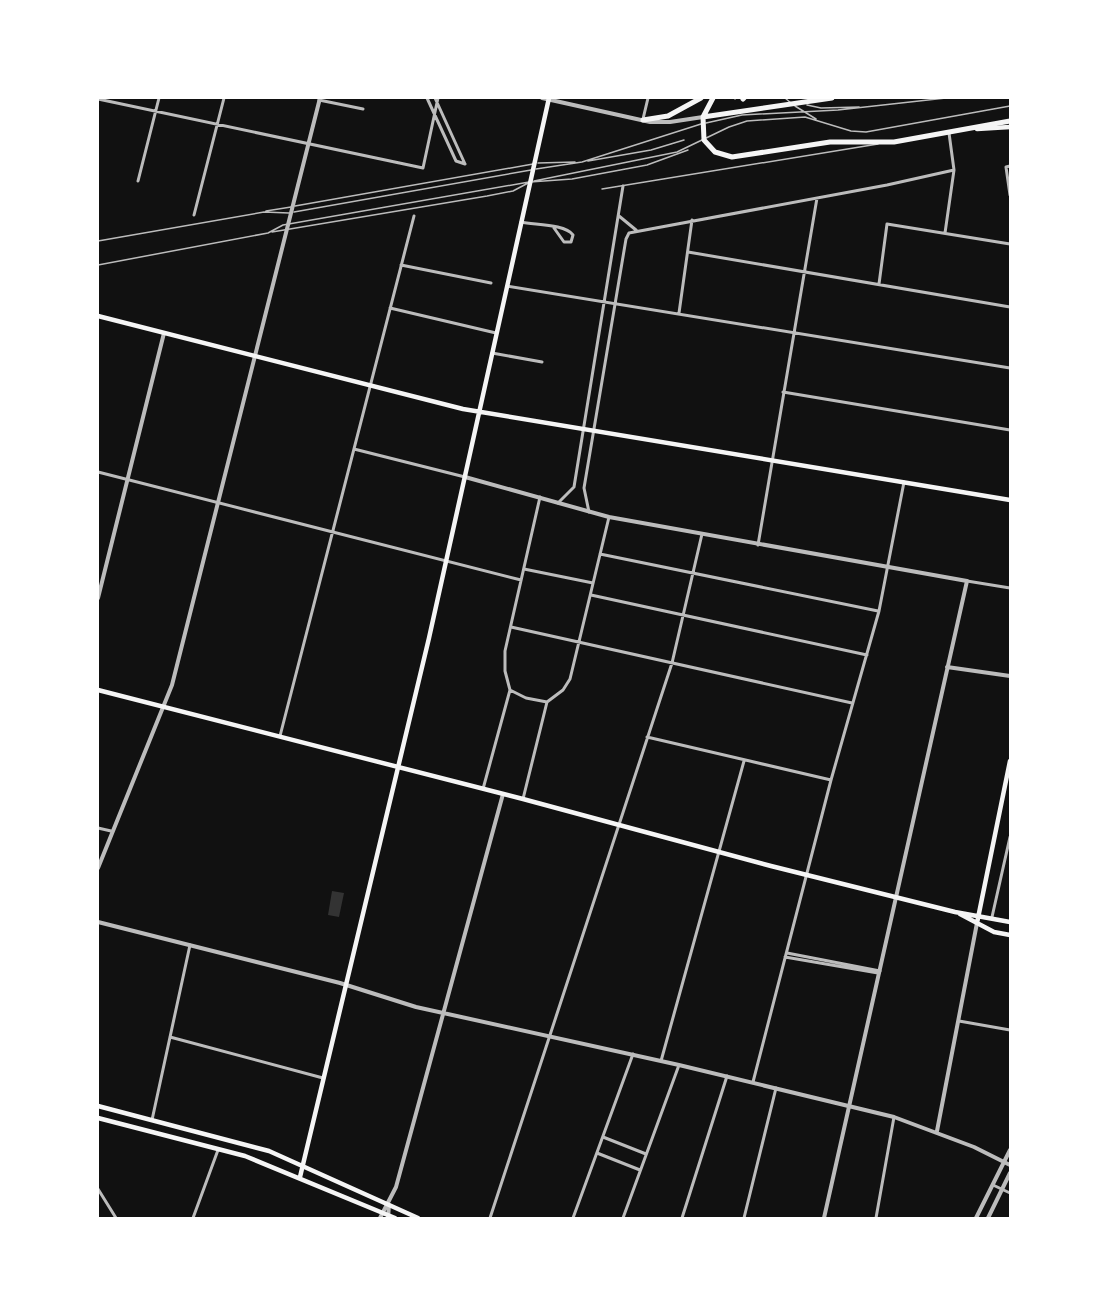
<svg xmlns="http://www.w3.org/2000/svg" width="1108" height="1316" font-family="'Fira Sans Condensed',sans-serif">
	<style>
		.water { fill: #333 }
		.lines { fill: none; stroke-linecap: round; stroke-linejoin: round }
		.service { stroke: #bcbcbc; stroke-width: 1.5 }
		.minor { stroke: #bcbcbc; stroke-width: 3 }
		.tertiary { stroke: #bcbcbc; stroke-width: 4 }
		.secondary { stroke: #f5f5f5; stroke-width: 4.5 }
		.primary { stroke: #f5f5f5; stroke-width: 4.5 }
		.trunk { stroke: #f5f5f5; stroke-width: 5 }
	</style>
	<rect width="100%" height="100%" fill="#111"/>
	<path class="water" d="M 332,891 L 344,893 L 339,917 L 328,915 Z"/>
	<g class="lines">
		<path class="service" d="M 785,98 L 791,103
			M 735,99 L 736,98
			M 807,105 L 821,108 L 859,107
			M 795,106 L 816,119
			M 706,123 L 742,115 L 838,110 L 946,98
			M 588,161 L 651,150 L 684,140
			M 538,163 L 575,162
			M 536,169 L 582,162 L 701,124
			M 534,181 L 677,152 L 729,127 L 747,121 L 805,117 L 851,131 L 866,132 L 1010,106
			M 602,189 L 878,144
			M 295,206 L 533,164
			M 266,211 L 291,207
			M 294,212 L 531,170
			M 272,232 L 487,196 L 513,191 L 530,182 L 572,179 L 647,165 L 688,150
			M 98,241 L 264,212 L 289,213
			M 98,265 L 268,233 L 283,225 L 529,182"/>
		<path class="minor" d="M 427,98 L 456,161 L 465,164
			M 435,98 L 465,164
			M 98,99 L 423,168 L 438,98
			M 319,100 L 363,109
			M 643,119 L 648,98
			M 1010,166 L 1006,167 L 1010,195
			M 138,181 L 159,98
			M 194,215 L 224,98
			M 619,216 L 636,230
			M 521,222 C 535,225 565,224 573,235 L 571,242 L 564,242 L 554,228
			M 945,233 L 954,170 L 949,133
			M 688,252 L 1010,307
			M 401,265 L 491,283
			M 879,284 L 887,224 L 1010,244
			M 507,286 L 1010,368
			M 390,308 L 496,333
			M 679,313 L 692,220
			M 492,353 L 542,362
			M 783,392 L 1010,430
			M 354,449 L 465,477
			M 98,472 L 521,580
			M 558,503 L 574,487 L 623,186
			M 589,512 L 584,488 L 626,239 L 629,233 L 887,185 L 954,170
			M 758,545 L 817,198
			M 600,554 L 878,611
			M 524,569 L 593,583
			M 967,581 L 1010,588
			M 591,595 L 867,655
			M 511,627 L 852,703
			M 510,690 L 526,698 L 547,702
			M 280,736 L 414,216
			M 647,737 L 831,780
			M 483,789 L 510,690 L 505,671 L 505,651 L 540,497
			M 523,799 L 547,702 L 563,690 L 570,679 L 609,517
			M 98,828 L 111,831
			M 992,917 L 1010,837
			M 787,953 L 880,971
			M 785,957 L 878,973
			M 959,1021 L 1010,1030
			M 170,1037 L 323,1078
			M 661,1061 L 744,761
			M 753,1082 L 831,780 L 879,611 L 904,482
			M 152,1120 L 190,945
			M 603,1137 L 646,1154
			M 597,1153 L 640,1170
			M 993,1185 L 1010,1193
			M 98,1189 L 116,1218
			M 193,1218 L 218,1150
			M 490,1218 L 672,663 L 702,534
			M 573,1218 L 633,1054
			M 623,1218 L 679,1065
			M 682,1218 L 727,1076
			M 744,1218 L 776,1088
			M 876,1218 L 894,1117"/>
		<path class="tertiary" d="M 542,98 L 650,122 L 670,122 L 703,117
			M 465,477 L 609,517 L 967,581 L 824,1218
			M 98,598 L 164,333
			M 947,667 L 1010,676
			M 98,868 L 172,685 L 320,98
			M 98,922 L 340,983 L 416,1007 L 679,1065 L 894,1117 L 974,1147 L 1010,1165
			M 937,1131 L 977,923
			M 380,1218 L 396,1187 L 503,794
			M 388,1218 L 389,1205
			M 976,1218 L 1010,1150
			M 988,1218 L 1010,1173"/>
		<path class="secondary" d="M 977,129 L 1010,127
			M 98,316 L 463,409 L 1010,500
			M 98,690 L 523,799 L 771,866 L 955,912 L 1010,922
			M 960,914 L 994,932 L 1010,935
			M 977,923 L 1010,761
			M 300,1177 L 429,638 L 549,98"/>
		<path class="primary" d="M 98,1106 L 269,1151 L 418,1218
			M 98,1118 L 245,1156 L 395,1218"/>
		<path class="trunk" d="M 713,98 L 703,117 L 704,140 L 715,152 L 732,157 L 830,142 L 894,142 L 1010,121
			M 743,99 L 744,98
			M 703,117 L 832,98
			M 643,120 L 668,116 L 701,98"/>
	</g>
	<rect width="1108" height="1316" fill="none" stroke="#ffffff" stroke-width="198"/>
</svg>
